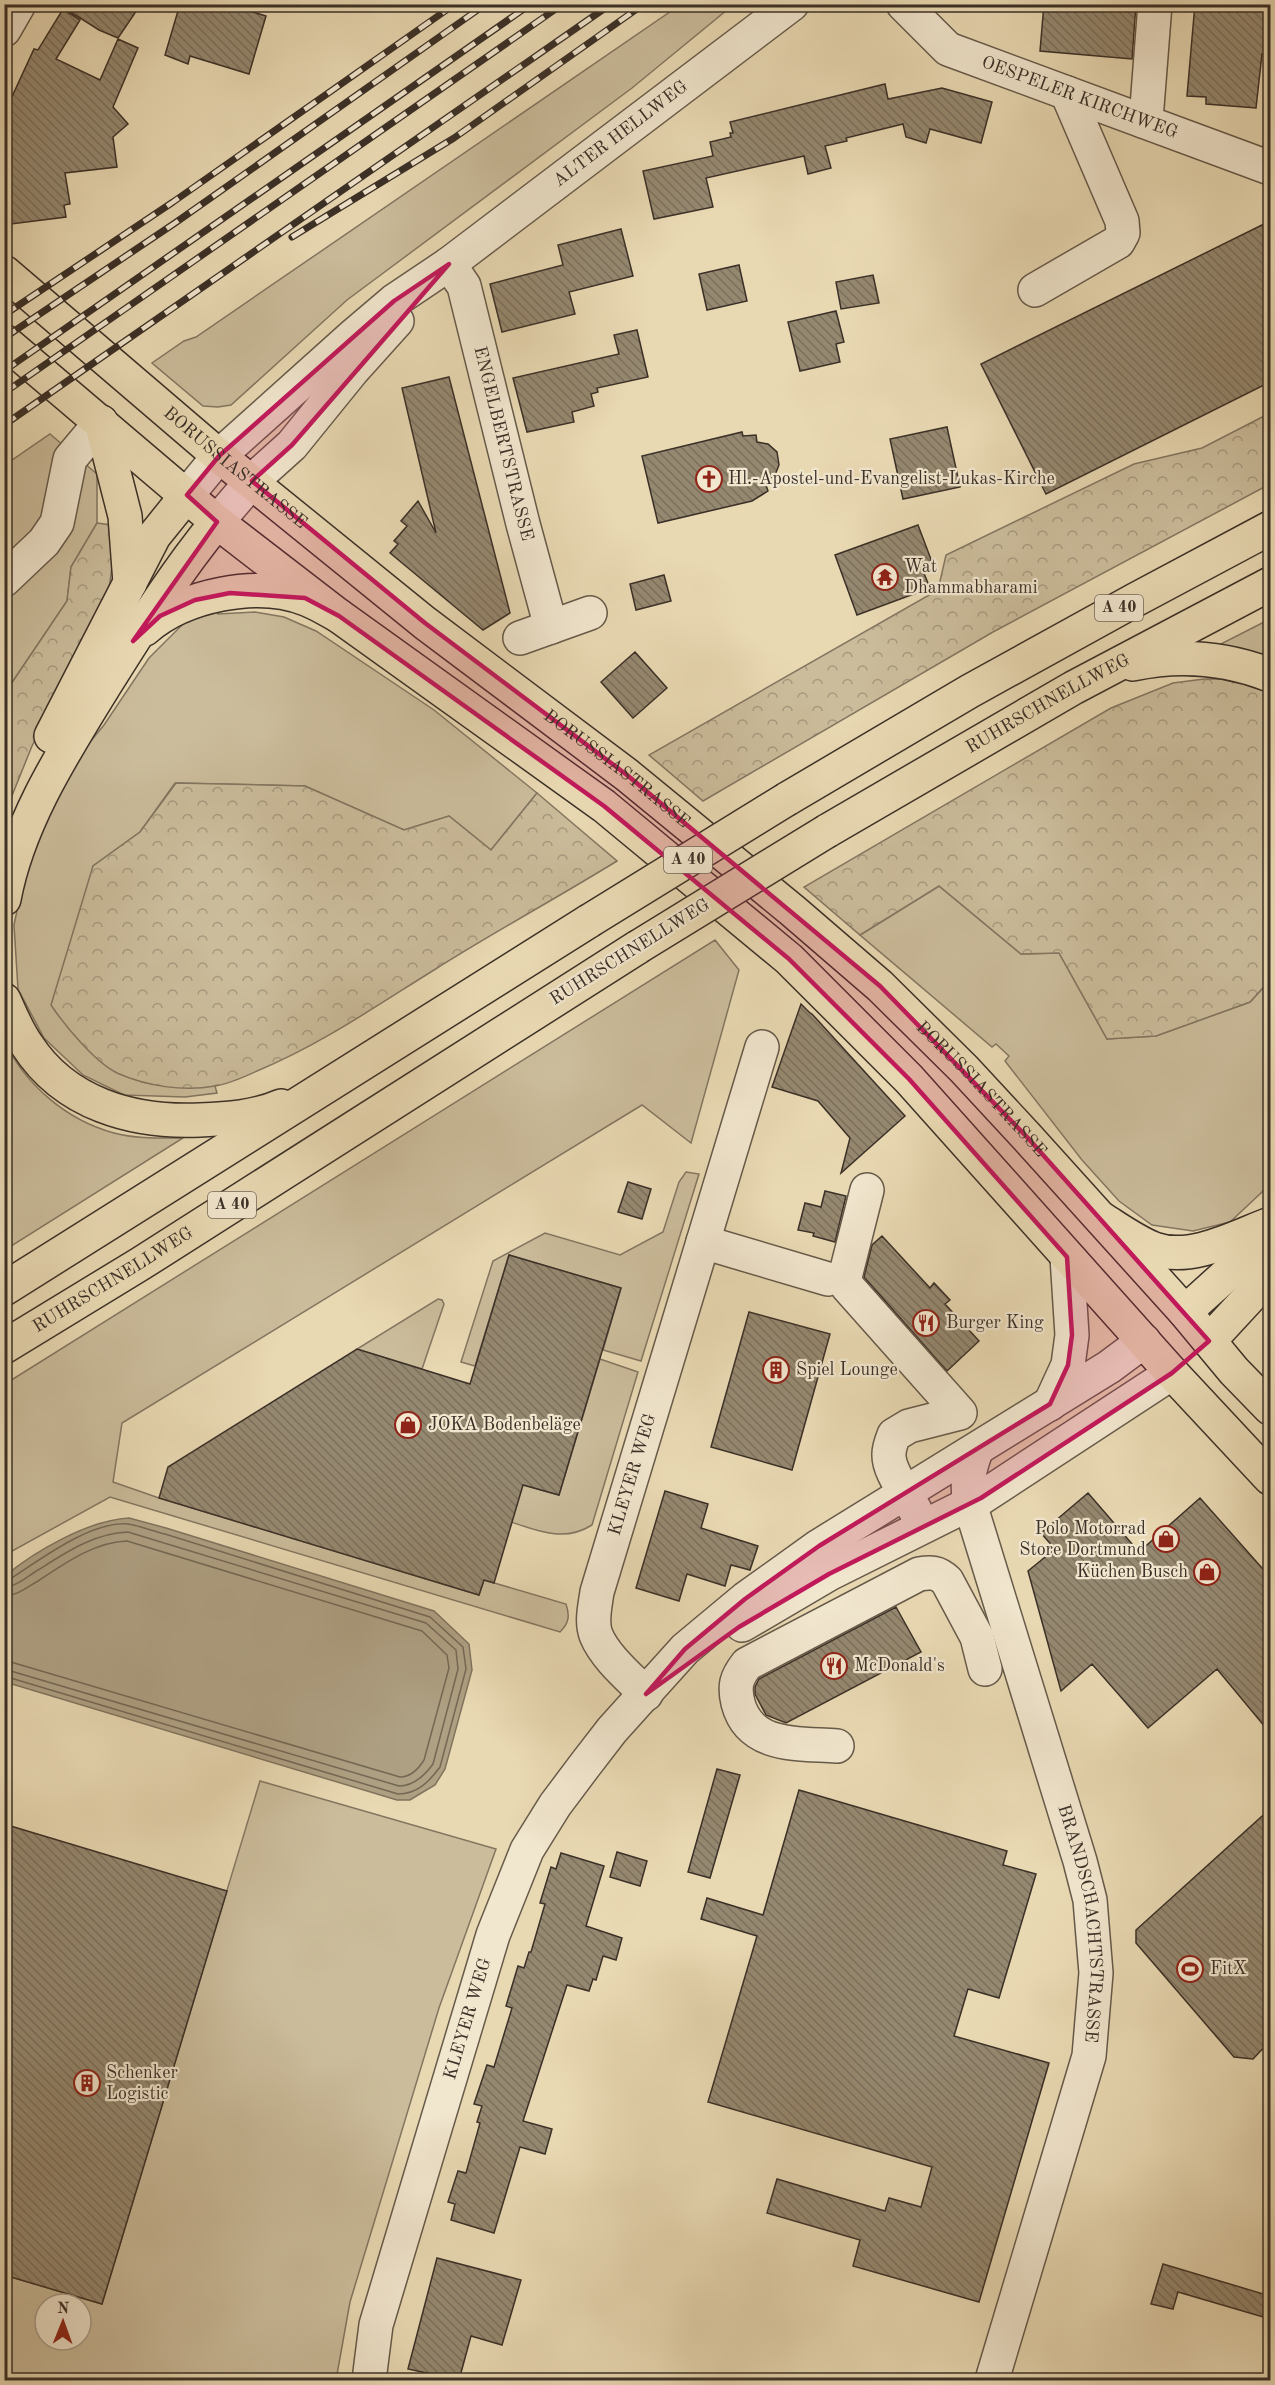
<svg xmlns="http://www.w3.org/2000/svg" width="1275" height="2385" font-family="'Old Standard TT',serif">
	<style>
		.green { fill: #cbbc9b; stroke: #837661; stroke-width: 1.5; fill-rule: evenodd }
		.forest { fill: url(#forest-crowns); stroke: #837661; stroke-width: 1.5 }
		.water { fill: #aea083; stroke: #80735e; stroke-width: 1.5 }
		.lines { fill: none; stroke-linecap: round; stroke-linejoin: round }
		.shore { stroke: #746855; stroke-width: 1.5 }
		.building { fill: url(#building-back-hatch); stroke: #3b3027; stroke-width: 1.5 }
		.minor-casing { stroke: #665a4a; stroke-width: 36 }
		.major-casing { stroke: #3b3027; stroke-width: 36 }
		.highway-casing { stroke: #3b3027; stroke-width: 36 }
		.minor { stroke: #f1e6ce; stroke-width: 33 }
		.major { stroke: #e9d9b3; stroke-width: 33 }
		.highway { stroke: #e9d9b3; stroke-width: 33 }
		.rail-casing { stroke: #3b3027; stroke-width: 7 }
		.rail { stroke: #f1e6ce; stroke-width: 4.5; stroke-dasharray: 14; stroke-linecap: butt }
		.highway-bridge-casing { stroke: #3b3027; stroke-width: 36; stroke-linecap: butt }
		.highway-bridge { stroke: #e9d9b3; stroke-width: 33 }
		.marked { fill: #c2185b; fill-opacity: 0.2; stroke: #c2185b; stroke-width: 4.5; stroke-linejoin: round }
		.labels { text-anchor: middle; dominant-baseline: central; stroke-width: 4.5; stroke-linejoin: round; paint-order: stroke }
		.shield { fill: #f1e6ce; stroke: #726759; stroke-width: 1.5 }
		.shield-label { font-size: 16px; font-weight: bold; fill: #3b3027 }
		.street-label { font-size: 18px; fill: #3b3027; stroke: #f1e6ce }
		.poi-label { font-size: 18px; fill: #3b3027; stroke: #f1e6ce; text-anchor: start }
	</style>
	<defs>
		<pattern id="forest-crowns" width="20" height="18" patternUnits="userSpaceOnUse" patternTransform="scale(1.5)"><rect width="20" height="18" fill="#cbbc9b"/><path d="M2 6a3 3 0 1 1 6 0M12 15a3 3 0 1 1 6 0" fill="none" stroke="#a6997e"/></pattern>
		<pattern id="building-back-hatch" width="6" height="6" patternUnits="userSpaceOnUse" patternTransform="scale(1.5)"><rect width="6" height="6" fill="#958870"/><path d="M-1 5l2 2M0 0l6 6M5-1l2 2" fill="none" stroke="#7b705c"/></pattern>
	</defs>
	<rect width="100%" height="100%" fill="#e9d9b3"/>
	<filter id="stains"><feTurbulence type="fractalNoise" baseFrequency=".00333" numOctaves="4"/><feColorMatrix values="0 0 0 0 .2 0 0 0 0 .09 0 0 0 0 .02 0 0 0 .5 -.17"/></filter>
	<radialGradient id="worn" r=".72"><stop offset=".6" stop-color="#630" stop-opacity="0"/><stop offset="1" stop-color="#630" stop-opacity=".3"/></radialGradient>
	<path class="green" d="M 680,5 L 733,5 L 632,88 L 347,300 L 231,405 L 218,407 L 203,406 L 152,363 L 184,341 L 196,337 Z
		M 50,434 L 97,474 L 97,523 L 71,567 L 67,601 L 5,693 L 5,465 Z
		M 216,608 L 218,614 L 255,612 L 284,617 L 316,631 L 434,710 L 537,793 L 491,850 L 449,816 L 404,830 L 305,786 L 175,783 L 140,832 L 93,866 L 142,1082 L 173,1087 L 215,1086 L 217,1093 L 185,1097 L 124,1095 L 83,1075 L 44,1038 L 18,989 L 14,925 L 30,849 L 62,776 L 104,725 L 149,658 L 184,623 Z
		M 1270,619 L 1270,660 L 1207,651 Z
		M 939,886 L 1021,954 L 1059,953 L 1107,1039 L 1156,1036 L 1250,1002 L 1270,980 L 1270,1180 L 1262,1192 L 1230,1222 L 1193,1231 L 1152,1225 L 1119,1201 L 1082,1160 L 1005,1061 L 1009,1056 L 996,1044 L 992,1047 L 860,935 Z
		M 715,940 L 739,970 L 691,1143 L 642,1105 L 122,1423 L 113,1482 L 159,1498 L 479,1595 L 484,1580 L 566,1604 C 570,1616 569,1623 560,1632 L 110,1497 L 5,1555 L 5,1384 Z
		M 4,1041 C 26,1085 66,1120 114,1133 C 136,1139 161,1138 183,1138 L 5,1250 Z
		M 686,1172 L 699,1174 L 641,1361 L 603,1350 L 621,1288 L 509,1255 L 475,1366 L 461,1362 L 493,1261 L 545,1233 L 620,1255 L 663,1232 L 679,1182 Z
		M 438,1299 L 442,1300 L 444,1304 L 422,1369 L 357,1349 Z
		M 600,1359 L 638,1372 L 592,1525 C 562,1544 534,1529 502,1519 L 514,1482 L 559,1495 Z
		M 260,1781 L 496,1849 L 439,2008 L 350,2302 L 336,2380 L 5,2380 L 4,2275 L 102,2304 ZM 45,2304 L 81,2304 L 81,2340 L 45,2340 Z"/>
	<path class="forest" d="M 1270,413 L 1270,484 L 993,632 L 703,801 L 649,755 L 938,590 L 946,555 L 1134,464 L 1202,448 Z
		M 97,523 L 118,526 L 108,595 L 32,746 L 5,813 L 5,693 L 67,601 L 71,567 Z
		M 1204,679 L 1230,679 L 1270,689 L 1270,980 L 1250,1002 L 1156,1036 L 1107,1039 L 1059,953 L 1021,954 L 939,886 L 860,935 L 804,887 L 1111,708 L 1173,683 Z
		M 176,783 L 305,786 L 404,830 L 449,816 L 491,850 L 537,793 L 617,861 C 557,898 494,932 434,970 C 376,1006 320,1045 257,1071 C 244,1077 229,1084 215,1086 C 184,1092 146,1086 117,1073 C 95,1062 65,1026 51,1005 L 93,866 L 140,832 Z"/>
	<path class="water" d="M 129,1518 L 166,1528 L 434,1611 L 469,1644 L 472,1670 L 445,1769 L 435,1785 L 418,1795 L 410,1800 L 397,1800 L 5,1682 L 5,1576 C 35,1551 89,1520 129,1518 Z"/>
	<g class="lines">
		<path class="shore" d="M 4,1580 L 10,1579 C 40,1560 90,1521 128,1524 C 140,1526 153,1531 165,1534 L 430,1617 L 463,1647 L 466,1669 L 440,1767 C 429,1782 417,1794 398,1794 L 4,1676
			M 4,1587 C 16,1587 28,1576 38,1570 C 65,1553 94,1533 128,1532 L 426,1623 L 456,1650 L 458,1669 L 433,1764 C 425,1775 414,1786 399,1786 L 4,1669
			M 4,1596 C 17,1596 27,1587 38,1581 C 64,1564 94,1542 127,1541 L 422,1631 L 447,1655 L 449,1668 L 424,1760 C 419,1768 411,1777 400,1777 L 4,1660"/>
	</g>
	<path class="building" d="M 58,4 L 141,4 L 118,38 L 99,30 Z
		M 180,4 L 226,4 L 266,16 L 249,74 L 190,56 L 188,64 L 165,55 Z
		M 1044,4 L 1136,4 L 1132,59 L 1040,51 Z
		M 1195,4 L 1270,4 L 1270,55 L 1262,54 L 1256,108 L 1206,104 L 1206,97 L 1187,96 Z
		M 63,9 L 80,20 L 56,59 L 100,80 L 118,39 L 138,48 L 113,107 L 128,124 L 113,137 L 117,167 L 65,173 L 70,204 L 64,205 L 66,217 L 11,224 L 4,178 L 4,114 L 34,49 L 38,50 Z
		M 885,84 L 888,99 L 942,88 L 992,102 L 981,143 L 930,129 L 926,143 L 906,137 L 903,124 L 846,138 L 847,141 L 825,146 L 831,168 L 808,174 L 804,156 L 706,178 L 713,207 L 654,219 L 643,171 L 713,156 L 710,142 L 731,137 L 730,133 L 733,133 L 730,122 Z
		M 1270,221 L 1270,382 L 1046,494 L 981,364 Z
		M 621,229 L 633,276 L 569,292 L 575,314 L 502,332 L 490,284 L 563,265 L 558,245 Z
		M 739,265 L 747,301 L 707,310 L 699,274 Z
		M 873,275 L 879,303 L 841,309 L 836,282 Z
		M 836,311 L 844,342 L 836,344 L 840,362 L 800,371 L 788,322 Z
		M 637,330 L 648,377 L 597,388 L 598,392 L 591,394 L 594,406 L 572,412 L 574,422 L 527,432 L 513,378 L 619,354 L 614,335 Z
		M 449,377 L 510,613 L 483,630 L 390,553 L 398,544 L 394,541 L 407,526 L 401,521 L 418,501 L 436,533 L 402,388 Z
		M 947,427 L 960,487 L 903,499 L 890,439 Z
		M 742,432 L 743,436 L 756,435 L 757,442 L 768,444 L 777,452 L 779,465 L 775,475 L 765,482 L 768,491 L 752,501 L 658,523 L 642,456 Z
		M 918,525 L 932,562 L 921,566 L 930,588 L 857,615 L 835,555 Z
		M 664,575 L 671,601 L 636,610 L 630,584 Z
		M 635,652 L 667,688 L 633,718 L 601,682 Z
		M 801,1004 L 810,1013 L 812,1014 L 905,1116 L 841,1173 L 850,1138 L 818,1101 L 772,1087 Z
		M 628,1182 L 651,1189 L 642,1219 L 618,1212 Z
		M 825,1191 L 846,1196 L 835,1242 L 813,1236 L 814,1233 L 798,1230 L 805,1203 L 821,1207 Z
		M 882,1236 L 930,1288 L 934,1283 L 950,1300 L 945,1304 L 979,1341 L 947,1371 L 864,1277 L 872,1245 Z
		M 509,1255 L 621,1288 L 559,1495 L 523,1485 L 494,1583 L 484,1580 L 479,1595 L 159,1498 L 168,1467 L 357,1349 L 470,1384 Z
		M 749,1312 L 830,1334 L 792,1470 L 711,1447 Z
		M 665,1491 L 708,1504 L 701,1528 L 758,1546 L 750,1570 L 731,1565 L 725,1586 L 687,1574 L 679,1601 L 636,1588 Z
		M 1088,1493 L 1139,1552 L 1200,1498 L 1270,1577 L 1270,1733 L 1217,1669 L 1148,1728 L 1092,1664 L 1061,1691 L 1028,1571 L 1055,1549 L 1041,1533 Z
		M 896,1607 L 921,1652 L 786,1723 L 766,1715 L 755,1694 L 755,1687 L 759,1679 Z
		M 717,1769 L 740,1775 L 710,1878 L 688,1872 Z
		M 799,1790 L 1007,1851 L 1003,1865 L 1036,1874 L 999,1998 L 968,1989 L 954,2036 L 1049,2063 L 979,2302 L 853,2266 L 860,2240 L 767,2213 L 777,2179 L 885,2211 L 889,2198 L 921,2207 L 932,2167 L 708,2102 L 757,1936 L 701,1919 L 707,1898 L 763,1915 Z
		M 1270,1809 L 1270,2041 L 1253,2059 L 1234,2057 L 1136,1943 L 1136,1930 Z
		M 4,1824 L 227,1891 L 102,2304 L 4,2275 Z
		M 617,1852 L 647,1861 L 640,1886 L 610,1877 Z
		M 561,1853 L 604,1866 L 586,1926 L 622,1938 L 616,1960 L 603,1956 L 596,1980 L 593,1979 L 589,1991 L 567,1985 L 523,2121 L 552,2129 L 545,2154 L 520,2147 L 494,2233 L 451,2220 L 455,2204 L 448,2202 L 458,2171 L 466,2173 L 480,2123 L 477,2122 L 482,2106 L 474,2104 L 487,2065 L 494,2067 L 512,2008 L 506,2006 L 518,1966 L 524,1968 L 529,1952 L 531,1952 L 545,1904 L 540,1903 L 551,1867 L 556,1869 Z
		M 437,2258 L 521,2280 L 502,2345 L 471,2336 L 459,2380 L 408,2369 Z
		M 1163,2264 L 1270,2296 L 1270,2319 L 1178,2292 L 1173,2309 L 1151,2304 Z"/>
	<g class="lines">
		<defs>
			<g id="minor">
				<path id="s1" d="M 903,4 L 948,49 L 1270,168"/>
				<path d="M 4,30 L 19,4"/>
				<path d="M 1143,121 L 1147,107 L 1155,4"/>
				<path id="s2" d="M 449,264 L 464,286 L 523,524 L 551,627"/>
				<path d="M 1035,290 L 1118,242 L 1123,233 L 1122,221 L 1067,93"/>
				<path id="s3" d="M 187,495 L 219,456 L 354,335 L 394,301 L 449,264 L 792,4"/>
				<path d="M 217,522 L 252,481 L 292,445 L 352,371 L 397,321"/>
				<path d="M 4,580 L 44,542 L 57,523 L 70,459 L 101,422"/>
				<path d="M 520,638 L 590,613"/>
				<path d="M 867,1190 L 845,1277 L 847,1286 L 960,1413 L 909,1426 L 894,1435 C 892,1440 889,1448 889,1454 C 888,1472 908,1495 916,1512"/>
				<path d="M 703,1242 L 828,1279"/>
				<path d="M 1050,1404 L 1068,1365 L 1072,1335 L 1067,1257"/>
				<path id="s4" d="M 976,1451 C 969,1470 966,1484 970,1504 L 1080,1861 L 1090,1900 L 1096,1973 L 1089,2056 L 992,2380"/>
				<path d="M 742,1625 L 829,1574 L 981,1498 L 1172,1373"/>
				<path id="s5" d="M 646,1694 C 629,1677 605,1657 596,1635 C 591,1622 595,1606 597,1592 L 762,1047"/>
				<path d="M 837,1746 C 800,1743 750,1749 738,1703 C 734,1686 736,1678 747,1664 L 919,1574 C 931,1572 938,1572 947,1581 L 977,1637 L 985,1669"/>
				<path id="s6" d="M 369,2380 L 376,2325 L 493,1935 L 527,1850 L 555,1805 L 585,1765 L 612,1730 L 685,1649 L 745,1599 L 819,1546 L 1109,1367 L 1144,1341"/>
			</g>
			<g id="major">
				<path id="s7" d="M 4,272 L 219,456 L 425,623 L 627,775 L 793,911 L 880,986 L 964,1069 L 1027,1137 L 1185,1312 L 1234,1371 L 1270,1408"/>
				<path d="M 4,341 L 217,522 L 339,616 L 604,806 L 789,959 L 909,1079 L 1172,1373 L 1270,1478"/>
			</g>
			<g id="highway">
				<path d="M 101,422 L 125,516 L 130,583"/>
				<path d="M 145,629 C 184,595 257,580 306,599 C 317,603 328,610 339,616"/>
				<path d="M 1133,664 C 1179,654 1226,658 1270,675"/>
				<path d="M 51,736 L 154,536 L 187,495"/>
				<path d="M 787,799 L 970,691 L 1135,600 L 1270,528"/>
				<path id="s8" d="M 827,831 L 1073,688 L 1270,584"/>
				<path d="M 4,899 C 18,823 63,753 103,688 C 139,631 174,574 217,522"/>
				<path d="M 4,1000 C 11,1015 17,1031 27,1045 C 65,1104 133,1123 200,1120 C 227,1119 256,1117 281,1106"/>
				<path d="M 1102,1219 C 1118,1229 1136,1242 1154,1249 C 1191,1262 1236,1237 1270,1224"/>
				<path d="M 4,1289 L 589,921"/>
				<path d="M 1185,1312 L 1256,1248 L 1270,1227"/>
				<path d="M 1209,1341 L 1270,1275"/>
				<path id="s9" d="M 4,1347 L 140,1264 L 638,947"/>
			</g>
		</defs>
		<use href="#minor" class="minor-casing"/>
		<use href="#major" class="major-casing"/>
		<use href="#highway" class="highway-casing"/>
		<use href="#minor" class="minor"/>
		<use href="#major" class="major"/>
		<use href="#highway" class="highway"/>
		<defs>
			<path id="rail" d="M 292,237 L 454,138 L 644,4
				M 4,315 L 173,202 L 455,4
				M 4,338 L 175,223 L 486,4
				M 4,371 L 531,4
				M 4,393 L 563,4
				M 4,425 L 611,4"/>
		</defs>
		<use href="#rail" class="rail-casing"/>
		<use href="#rail" class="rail"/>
		<defs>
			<path id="highway-bridge" d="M 589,921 L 787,799
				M 638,947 L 827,831"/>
		</defs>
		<use href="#highway-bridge" class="highway-bridge-casing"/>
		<use href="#highway-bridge" class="highway-bridge"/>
	</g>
	<path class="marked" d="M 449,264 L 292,445 L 252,481 L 425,623 L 627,775 L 880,986 L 1027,1137 L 1209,1341 L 1172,1373 L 981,1498 L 829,1574 L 739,1627 L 646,1694 L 685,1649 L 745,1599 L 819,1546 L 1050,1404 L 1068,1365 L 1072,1335 L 1067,1257 L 909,1079 L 789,959 L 604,806 L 339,616 L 305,598 L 230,593 L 195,600 L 160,616 L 133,641 L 217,522 L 187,495 L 219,456 L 394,301 Z"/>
	<defs>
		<symbol id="church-ring" viewBox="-11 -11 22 22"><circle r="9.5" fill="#f1e6ce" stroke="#8f2418" stroke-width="1.5"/><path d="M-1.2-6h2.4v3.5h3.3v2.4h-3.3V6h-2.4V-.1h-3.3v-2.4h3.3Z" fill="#8f2418"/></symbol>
		<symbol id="temple-ring" viewBox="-11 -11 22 22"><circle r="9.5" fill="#f1e6ce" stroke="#8f2418" stroke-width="1.5"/><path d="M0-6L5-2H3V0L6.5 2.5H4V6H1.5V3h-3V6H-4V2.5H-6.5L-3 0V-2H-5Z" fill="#8f2418"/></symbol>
		<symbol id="restaurant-ring" viewBox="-11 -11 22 22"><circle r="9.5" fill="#f1e6ce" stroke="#8f2418" stroke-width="1.5"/><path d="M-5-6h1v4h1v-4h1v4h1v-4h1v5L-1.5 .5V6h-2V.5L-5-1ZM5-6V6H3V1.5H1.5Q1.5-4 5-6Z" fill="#8f2418"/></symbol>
		<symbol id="building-ring" viewBox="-11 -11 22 22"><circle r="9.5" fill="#f1e6ce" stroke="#8f2418" stroke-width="1.5"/><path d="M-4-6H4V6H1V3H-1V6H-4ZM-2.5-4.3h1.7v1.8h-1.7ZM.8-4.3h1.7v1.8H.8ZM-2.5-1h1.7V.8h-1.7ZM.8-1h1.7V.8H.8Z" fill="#8f2418"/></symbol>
		<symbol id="shop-ring" viewBox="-11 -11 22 22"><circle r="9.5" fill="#f1e6ce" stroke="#8f2418" stroke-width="1.5"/><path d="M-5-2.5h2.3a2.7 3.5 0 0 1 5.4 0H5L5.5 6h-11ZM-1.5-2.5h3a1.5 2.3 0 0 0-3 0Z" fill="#8f2418"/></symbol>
		<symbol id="stadium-ring" viewBox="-11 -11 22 22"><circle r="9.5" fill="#f1e6ce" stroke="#8f2418" stroke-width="1.5"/><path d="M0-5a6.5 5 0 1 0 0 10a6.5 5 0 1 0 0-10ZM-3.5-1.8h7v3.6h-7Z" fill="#8f2418"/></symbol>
	</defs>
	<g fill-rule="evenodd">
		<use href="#church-ring" x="694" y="464" width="30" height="30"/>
		<use href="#temple-ring" x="870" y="562" width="30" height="30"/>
		<use href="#restaurant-ring" x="911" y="1308" width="30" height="30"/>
		<use href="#building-ring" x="761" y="1355" width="30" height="30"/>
		<use href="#shop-ring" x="393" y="1410" width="30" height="30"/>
		<use href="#shop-ring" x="1151" y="1524" width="30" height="30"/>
		<use href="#shop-ring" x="1192" y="1557" width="30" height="30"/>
		<use href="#restaurant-ring" x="819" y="1651" width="30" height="30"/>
		<use href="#stadium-ring" x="1175" y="1954" width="30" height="30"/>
		<use href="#building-ring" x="72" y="2068" width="30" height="30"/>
	</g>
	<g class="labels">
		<g class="shield">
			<rect x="1095" y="595" width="48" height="26" rx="4.5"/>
			<rect x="664" y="847" width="48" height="26" rx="4.5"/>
			<rect x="208" y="1192" width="48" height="26" rx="4.5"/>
		</g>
		<g class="shield-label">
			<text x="1119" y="608">A 40</text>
			<text x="688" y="860">A 40</text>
			<text x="232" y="1205">A 40</text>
		</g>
		<g class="street-label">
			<text stroke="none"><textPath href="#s1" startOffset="204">OESPELER KIRCHWEG</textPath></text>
			<text stroke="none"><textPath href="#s3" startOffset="566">ALTER HELLWEG</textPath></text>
			<text stroke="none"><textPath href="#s2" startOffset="189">ENGELBERTSTRASSE</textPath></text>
			<text stroke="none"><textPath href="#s7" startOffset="303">BORUSSIASTRASSE</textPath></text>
			<text stroke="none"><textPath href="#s8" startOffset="255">RUHRSCHNELLWEG</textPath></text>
			<text stroke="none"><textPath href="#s7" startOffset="789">BORUSSIASTRASSE</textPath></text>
			<text transform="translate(630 952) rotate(-32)">RUHRSCHNELLWEG</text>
			<text stroke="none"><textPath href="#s7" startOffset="1275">BORUSSIASTRASSE</textPath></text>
			<text stroke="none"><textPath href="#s9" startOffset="128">RUHRSCHNELLWEG</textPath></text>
			<text stroke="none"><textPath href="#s5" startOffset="244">KLEYER WEG</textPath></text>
			<text stroke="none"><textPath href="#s4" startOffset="490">BRANDSCHACHTSTRASSE</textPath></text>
			<text stroke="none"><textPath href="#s6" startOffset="375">KLEYER WEG</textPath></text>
		</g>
		<g class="poi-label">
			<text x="728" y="479">Hl.-Apostel-und-Evangelist-Lukas-Kirche</text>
			<text x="904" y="567">Wat<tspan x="904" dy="21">Dhammabharami</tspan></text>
			<text x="946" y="1323">Burger King</text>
			<text x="796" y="1370">Spiel Lounge</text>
			<text x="428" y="1425">JOKA Bodenbeläge</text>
			<text x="1146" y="1529" text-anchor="end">Polo Motorrad<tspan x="1146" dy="21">Store Dortmund</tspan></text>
			<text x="1188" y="1572" text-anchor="end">Küchen Busch</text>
			<text x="854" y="1666">McDonald's</text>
			<text x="1210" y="1969">FitX</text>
			<text x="106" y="2073">Schenker<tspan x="106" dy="21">Logistic</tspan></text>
		</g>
	</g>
	<rect width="1275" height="2385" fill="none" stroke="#e9d9b3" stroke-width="24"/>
	<rect x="6" y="6" width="1263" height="2373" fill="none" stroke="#3b3027" stroke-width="3"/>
	<rect x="12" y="12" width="1251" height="2361" fill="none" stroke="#3b3027" stroke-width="1.5"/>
	<g transform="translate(63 2322) rotate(1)"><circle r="28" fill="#f1e6ce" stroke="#a89d8b" stroke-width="1.5"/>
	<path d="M0-4.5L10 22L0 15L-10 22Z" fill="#8f2418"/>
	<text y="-9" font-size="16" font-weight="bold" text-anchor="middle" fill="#3b3027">N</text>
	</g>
	<rect width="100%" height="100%" filter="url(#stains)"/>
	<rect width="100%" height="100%" fill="url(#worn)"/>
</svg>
